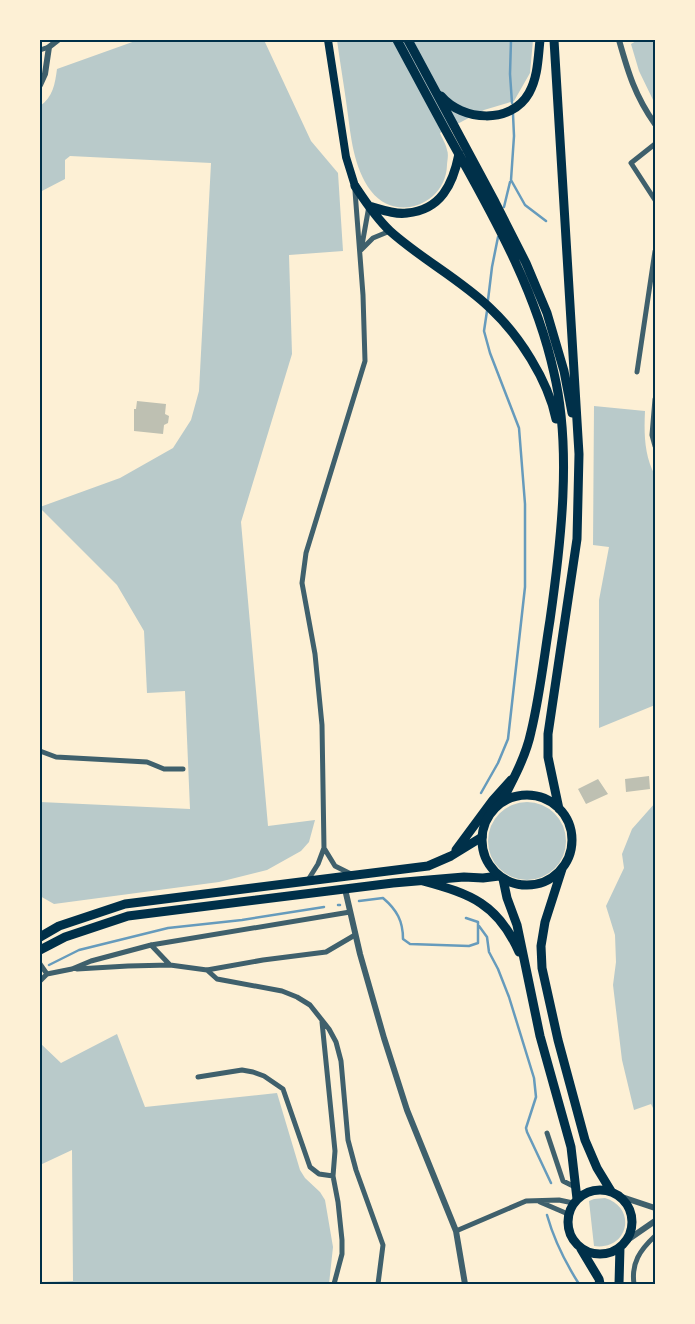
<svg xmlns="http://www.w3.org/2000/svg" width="695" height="1324" font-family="'Roboto Condensed',sans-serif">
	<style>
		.green { fill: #b9caca }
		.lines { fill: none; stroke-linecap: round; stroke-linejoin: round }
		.stream { stroke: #669bbc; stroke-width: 2.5 }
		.building { fill: #bec0b2 }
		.minor { stroke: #3f606c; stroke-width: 5 }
		.tertiary { stroke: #3f606c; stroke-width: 6 }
		.secondary { stroke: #003049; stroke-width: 8 }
		.primary { stroke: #003049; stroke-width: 9 }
		.trunk { stroke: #003049; stroke-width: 9 }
		.neatline { fill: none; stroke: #003049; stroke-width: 2 }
	</style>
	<rect width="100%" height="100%" fill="#fdf0d5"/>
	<path class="green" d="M 138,40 L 264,40 L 311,141 L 338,173 L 343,251 L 289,255 L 292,354 L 241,522 L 268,826 L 315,820 L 309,842 L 301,851 L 267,870 L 219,882 L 54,904 L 40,896 L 40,802 L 190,809 L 185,691 L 147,693 L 144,631 L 117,585 L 40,508 L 40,507 L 120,478 L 173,448 L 191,420 L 199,391 L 211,163 L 70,156 L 65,160 L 65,179 L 40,192 L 40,106 C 53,97 55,84 57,69 Z
		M 337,40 L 533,40 L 530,73 L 514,101 L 484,110 L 440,133 C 442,138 446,144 447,150 C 449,155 447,161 447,165 C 446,205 395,223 371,191 C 353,167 351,136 347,108 C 344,85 340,63 337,40 Z
		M 638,40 L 655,40 L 655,104 L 639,71 L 631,44 Z
		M 594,406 L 645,411 C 644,432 644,456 655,475 L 655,705 L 599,728 L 599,600 L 609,547 L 593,545 Z
		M488 841a39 39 0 1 1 78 0a39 39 0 1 1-78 0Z
		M 655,803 L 655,1112 L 651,1104 L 634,1110 L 622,1060 L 613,985 L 616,962 L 615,935 L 606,906 L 624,868 L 622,854 L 632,829 Z
		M 117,1034 L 145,1107 L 277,1093 L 300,1170 L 305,1178 L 320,1192 L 325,1200 L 333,1247 L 329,1284 L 40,1284 L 40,1282 L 73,1281 L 72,1150 L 40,1165 L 40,1043 L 61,1063 Z
		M 605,1198 C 638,1208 628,1251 594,1246 L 589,1201 L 594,1199 Z"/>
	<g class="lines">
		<path class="stream" d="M 511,40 L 510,74 L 512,103
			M 513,114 L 514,136 L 511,180 L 525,205 L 546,221
			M 504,207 L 510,182
			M 488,300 L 492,267 L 498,237
			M 481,793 L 498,763 L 508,739 L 525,587 L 525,504 L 519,428 L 490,353 L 484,331 L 487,311
			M 359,901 L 383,898 C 397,910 403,921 403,939 L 410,944 L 469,946 L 478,943 L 478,922 L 466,918
			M 338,905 L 340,905
			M 479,926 L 487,937 L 489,952 L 498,969 L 509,997 L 534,1078 L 536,1097 L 526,1128 L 527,1132 L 551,1183
			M 49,965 L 79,950 L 168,928 L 242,920 L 324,907
			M 547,1215 C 554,1240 565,1262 579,1284"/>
	</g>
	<path class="building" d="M 137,401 L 166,404 L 165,414 L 169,416 L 168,423 L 164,425 L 163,434 L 134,431 L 134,409 L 136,409 Z
		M 649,776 L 650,789 L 626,792 L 625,779 Z
		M 598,779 L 608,794 L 586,804 L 578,789 Z"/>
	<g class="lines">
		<path class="minor" d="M 40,50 L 49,47
			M 655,144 L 631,163 L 655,200
			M 362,245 L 369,206
			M 361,250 L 373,238 L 390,231
			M 637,372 L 655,251
			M 655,399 L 652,435 L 655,446
			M 40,751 L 56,757 L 147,762 L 164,769 L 183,769
			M 324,848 L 335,866 L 351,874
			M 308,880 L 318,864 L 324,848 L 322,725 L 315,654 L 302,583 L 306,553 L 365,361 L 363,295 L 355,191
			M 151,945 L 170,965
			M 40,964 L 47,974
			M 77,969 L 128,966 L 170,965 L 207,970 L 263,960 L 326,952 L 355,935
			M 207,970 L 217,979 L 282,991 L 297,997 L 310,1005 L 329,1029 L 336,1042 L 341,1061 L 348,1140 L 356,1170 L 383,1245 L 378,1284
			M 47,974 L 72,969 L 91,961 L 151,945 L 350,912
			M 40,981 L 47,974
			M 322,1022 L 335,1151 L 333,1176 L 338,1202 L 342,1240 L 342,1254 L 334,1284
			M 198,1077 L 242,1070 L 253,1072 L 264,1076 L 283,1089 L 310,1167 L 319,1174 L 333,1176
			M 547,1133 L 563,1181 L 575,1187
			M 540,1202 L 568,1214
			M 456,1231 L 526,1201 L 559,1200 L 573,1203
			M 634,1284 C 631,1263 640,1250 655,1236"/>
		<path class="tertiary" d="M 619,40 C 628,72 635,96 655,124
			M 40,85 L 45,74 L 49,47 L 58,40
			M 345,889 L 360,954 L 384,1038 L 407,1110 L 456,1231 L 465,1284
			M 619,1196 L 655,1208
			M 626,1241 L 655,1221"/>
		<path class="secondary" d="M 328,40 L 346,157 L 355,186"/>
		<path class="primary" d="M 456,850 L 493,800 L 511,780
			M 40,937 L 59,926 L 125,904 L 428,866 L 451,856 L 482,837
			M 40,950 L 65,937 L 128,916 L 393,883 L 464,877 L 483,878 L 499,876"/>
		<path class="trunk" d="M 397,40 C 418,79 439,119 461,158 C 499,226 537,296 554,373 C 572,449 561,543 550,620 C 544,657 540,695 531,732 C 526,756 513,780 501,803
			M 408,40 L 495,202 L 526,263 L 547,313 L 564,371 L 572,413
			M 554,40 L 579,454 L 577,539 L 548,734 L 548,757 L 559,809
			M 441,96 C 462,121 511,125 529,93 C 538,77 538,58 540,40
			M 355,186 C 365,201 376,218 390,231 C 421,259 460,279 490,308 C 519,335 548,380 556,419
			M 369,206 C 380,209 395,215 407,213 C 441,210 453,184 459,154
			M482 840a45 45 0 1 1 90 0a45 45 0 1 1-90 0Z
			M 562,869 L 545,922 L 541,946 L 542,968 L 558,1040 L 585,1140 L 597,1168 L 611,1191
			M 503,879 L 507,898 L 517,925 L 540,1036 L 571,1147 L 577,1199
			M 423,881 C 471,894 498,904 519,952
			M568 1222a32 32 0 1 1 64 0a32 32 0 1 1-64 0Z
			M 581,1249 L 599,1279 L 600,1284
			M 619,1284 L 620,1247"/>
	</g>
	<rect width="695" height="1324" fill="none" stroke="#fdf0d5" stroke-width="82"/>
	<rect x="41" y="41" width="613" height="1242" class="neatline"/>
</svg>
